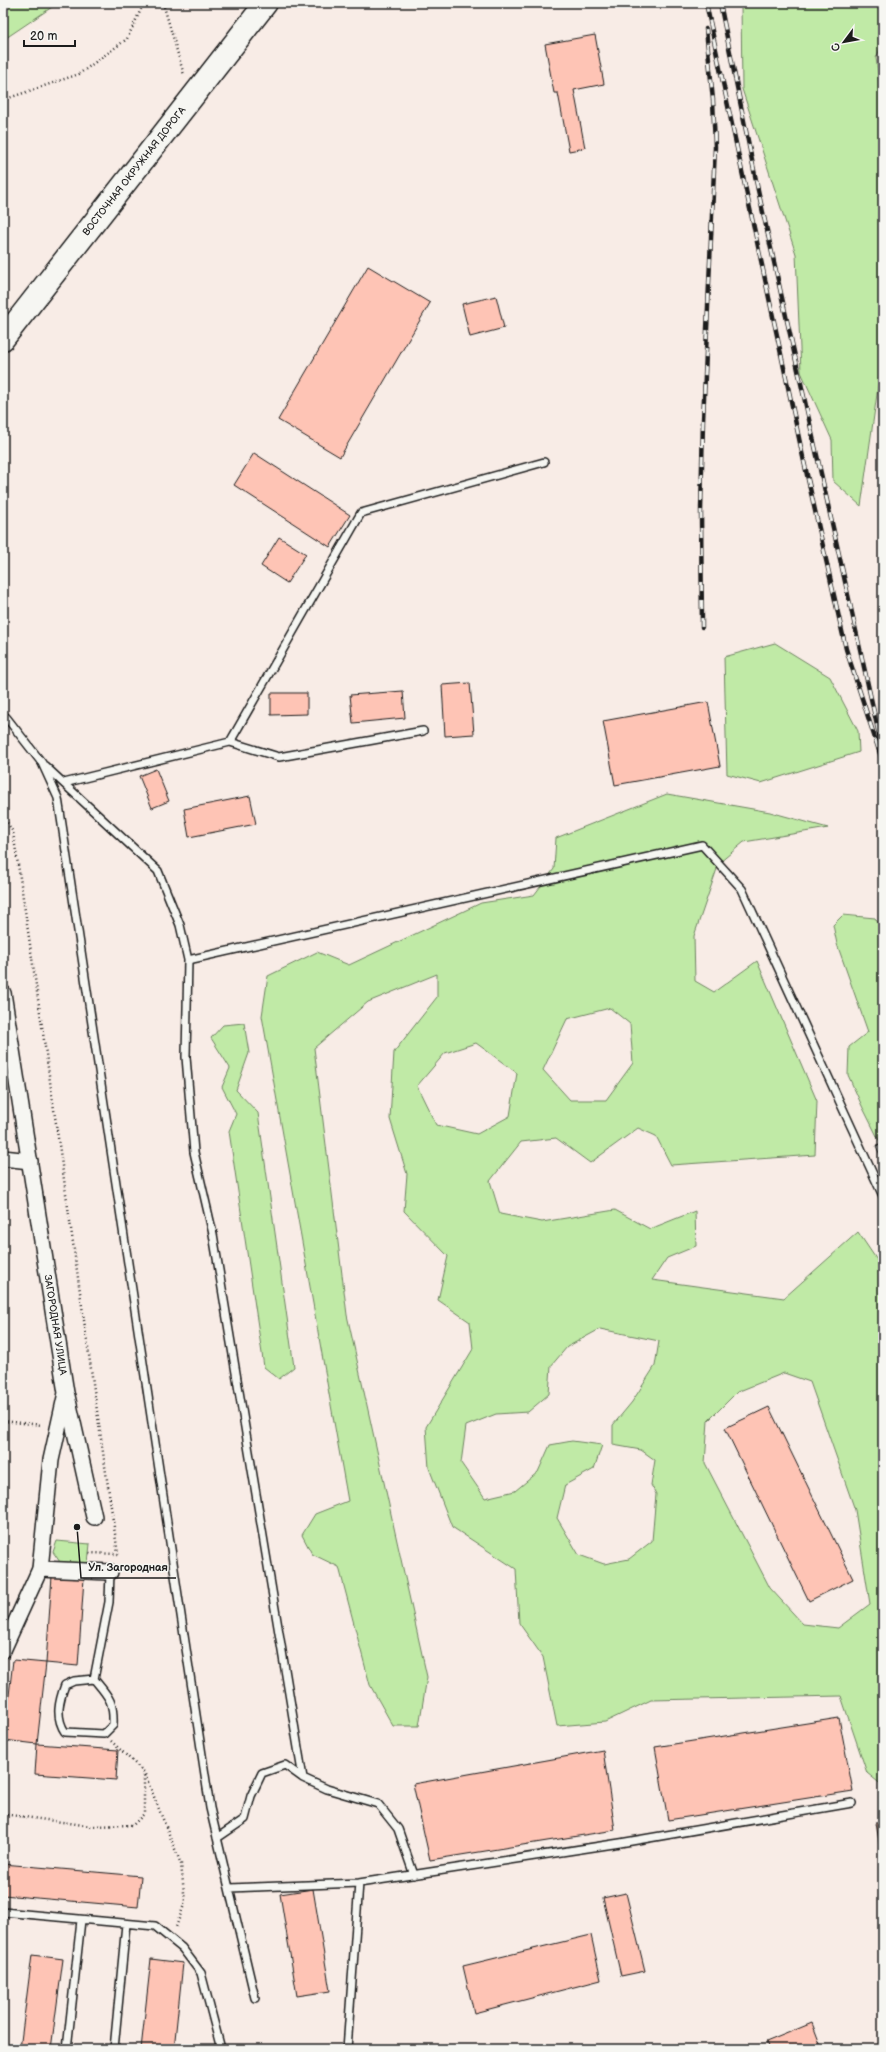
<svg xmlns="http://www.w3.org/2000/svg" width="886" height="2052" font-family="'Balsamiq Sans',sans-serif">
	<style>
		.green { fill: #c0eaa6; stroke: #6e8361; fill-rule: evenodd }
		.building { fill: #fec4b5; stroke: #1c1c1c }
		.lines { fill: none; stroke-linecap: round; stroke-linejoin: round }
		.service-casing { stroke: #1c1c1c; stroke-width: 10 }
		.minor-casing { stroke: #1c1c1c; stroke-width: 18 }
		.primary-casing { stroke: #1c1c1c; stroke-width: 25 }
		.path { stroke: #1c1c1c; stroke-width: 2.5; stroke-dasharray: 1 3; stroke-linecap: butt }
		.service { stroke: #f6f6f2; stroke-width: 7 }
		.minor { stroke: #f6f6f2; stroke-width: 15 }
		.primary { stroke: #f6f6f2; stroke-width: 22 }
		.rail-casing { stroke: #1c1c1c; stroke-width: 4.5 }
		.rail { stroke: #f6f6f2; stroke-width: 3; stroke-dasharray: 9; stroke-linecap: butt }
		.labels { text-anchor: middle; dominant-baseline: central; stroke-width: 3; stroke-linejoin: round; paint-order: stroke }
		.street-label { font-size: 10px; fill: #1c1c1c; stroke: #f6f6f2 }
		.leader { fill: none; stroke: #1c1c1c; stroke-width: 1.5 }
		.callout-dot { fill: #1c1c1c; stroke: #f6f6f2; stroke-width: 1.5 }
		.callout-label { font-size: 11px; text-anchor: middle; font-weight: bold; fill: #1c1c1c; stroke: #f6f6f2; stroke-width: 3; stroke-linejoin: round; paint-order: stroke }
	</style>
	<rect width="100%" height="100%" fill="#f8ece6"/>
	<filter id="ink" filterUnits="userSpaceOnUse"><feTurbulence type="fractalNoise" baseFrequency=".025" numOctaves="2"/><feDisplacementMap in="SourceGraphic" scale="8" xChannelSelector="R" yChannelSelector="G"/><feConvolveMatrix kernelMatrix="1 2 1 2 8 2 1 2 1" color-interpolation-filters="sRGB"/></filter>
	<g filter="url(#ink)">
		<path class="green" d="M 3,3 L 58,3 L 3,40 Z
			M 741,3 L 883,3 L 883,43 L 876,58 L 883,107 L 883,352 L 861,506 L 833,481 L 832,440 L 801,372 L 796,254 L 742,89 Z
			M 775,643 L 830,677 L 858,731 L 859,752 L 761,783 L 727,774 L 724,657 Z
			M 667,794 L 770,812 L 828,828 L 744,842 L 719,863 L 694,936 L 695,981 L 714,992 L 757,961 L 817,1101 L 815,1155 L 671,1165 L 656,1136 L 638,1128 L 590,1163 L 556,1138 L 521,1142 L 490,1181 L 500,1214 L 542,1222 L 615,1210 L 650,1229 L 695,1211 L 696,1246 L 667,1258 L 652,1280 L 784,1298 L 858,1232 L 883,1269 L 883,1786 L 867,1773 L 841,1696 L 651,1700 L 605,1722 L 557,1726 L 543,1657 L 519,1623 L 516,1569 L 452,1527 L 429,1468 L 426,1427 L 473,1349 L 470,1322 L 438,1300 L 448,1256 L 404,1211 L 407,1174 L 390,1119 L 394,1052 L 437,997 L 437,974 L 368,1002 L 314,1048 L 347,1315 L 427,1677 L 419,1726 L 393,1726 L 370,1685 L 339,1567 L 312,1554 L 302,1535 L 315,1514 L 348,1501 L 262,1016 L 268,976 L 317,952 L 349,965 L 481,903 L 534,895 L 554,869 L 556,838 ZM 610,1008 L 630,1024 L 633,1063 L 606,1100 L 570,1100 L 543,1070 L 567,1019 ZM 476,1043 L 517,1073 L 510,1116 L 477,1134 L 436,1125 L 417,1086 L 445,1053 ZM 600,1329 L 659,1341 L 655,1366 L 632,1402 L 613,1425 L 613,1445 L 641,1450 L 655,1460 L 651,1485 L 656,1494 L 652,1541 L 629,1559 L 604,1564 L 579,1555 L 557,1518 L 565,1485 L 594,1469 L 602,1445 L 572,1441 L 550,1445 L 538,1472 L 515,1491 L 485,1498 L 461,1463 L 466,1426 L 496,1414 L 528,1412 L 549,1394 L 551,1366 L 567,1347 ZM 784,1373 L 810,1382 L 855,1510 L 870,1604 L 838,1628 L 803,1624 L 770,1588 L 705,1463 L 708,1421 L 737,1392 Z
			M 843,915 L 875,918 L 883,930 L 883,1148 L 862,1106 L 848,1075 L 849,1047 L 868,1032 L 837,944 L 833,925 Z
			M 244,1023 L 249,1053 L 236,1090 L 258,1113 L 294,1367 L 279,1379 L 264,1367 L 229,1131 L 236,1114 L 222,1087 L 230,1068 L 211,1038 L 223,1025 Z
			M 57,1541 L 90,1544 L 88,1563 L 60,1562 L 53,1552 Z"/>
		<path class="building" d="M 595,35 L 604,84 L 574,90 L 585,148 L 569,151 L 558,93 L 554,93 L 545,44 Z
			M 368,266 L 430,303 L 340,457 L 278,420 Z
			M 496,296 L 504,328 L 470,337 L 462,304 Z
			M 254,453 L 350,515 L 330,547 L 234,485 Z
			M 279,537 L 306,554 L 287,583 L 261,566 Z
			M 470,683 L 474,734 L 445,736 L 442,685 Z
			M 403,691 L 405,718 L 353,723 L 350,695 Z
			M 271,693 L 307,693 L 307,714 L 271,715 Z
			M 708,702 L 720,766 L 615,785 L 603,721 Z
			M 156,769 L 169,801 L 152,808 L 139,776 Z
			M 250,796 L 256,824 L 189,837 L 184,809 Z
			M 769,1407 L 853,1579 L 809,1601 L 725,1428 Z
			M 52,1576 L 84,1578 L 78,1666 L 46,1663 Z
			M 13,1660 L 46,1663 L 37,1744 L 4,1740 Z
			M 839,1718 L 853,1791 L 668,1820 L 655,1747 Z
			M 37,1744 L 118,1750 L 116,1780 L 35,1774 Z
			M 603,1750 L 615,1830 L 430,1860 L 413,1784 Z
			M 883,1822 L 883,1866 L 876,1823 Z
			M 3,1864 L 141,1876 L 138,1907 L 3,1895 Z
			M 313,1889 L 330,1991 L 297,1996 L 280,1894 Z
			M 626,1893 L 645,1971 L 621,1976 L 603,1898 Z
			M 591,1935 L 601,1980 L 474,2013 L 463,1966 Z
			M 32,1955 L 63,1959 L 51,2049 L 20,2049 Z
			M 151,1959 L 183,1963 L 174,2049 L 141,2049 Z
			M 812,2023 L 822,2049 L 769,2049 L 766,2042 Z"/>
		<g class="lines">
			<defs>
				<path id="service" d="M 3,717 L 6,717 L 42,763 L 58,798 L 210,1808 L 255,1998
					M 230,742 L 279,757 L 423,731
					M 45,766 L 158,871 L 180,925 L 188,960 L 186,1057 L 194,1152 L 213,1234 L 303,1778
					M 64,783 L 230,742 L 361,513 L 544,462
					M 188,960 L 702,845 L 742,889 L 883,1196
					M 94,1679 C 109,1697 114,1701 113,1725 L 104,1734 L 65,1732 C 55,1717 59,1701 65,1685 L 74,1681 L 94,1679 L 109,1602 L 110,1572
					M 217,1838 L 245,1819 L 251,1796 L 262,1773 L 285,1765 L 303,1778 L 327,1789 L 378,1804 L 398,1829 L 414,1875
					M 230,1888 L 359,1883 L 620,1843 L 852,1803
					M 3,1912 L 155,1926 L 182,1948 L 201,1973 L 221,2049
					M 67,2049 L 81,1920
					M 114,2049 L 126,1924
					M 347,2049 L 359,1883"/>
				<g id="minor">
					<path id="s1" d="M 3,993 L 66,1393 L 51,1460 L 40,1569 L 3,1650"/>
					<path d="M 3,1158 L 30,1161"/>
					<path d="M 67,1396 L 94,1517"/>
					<path d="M 40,1569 L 110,1572"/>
				</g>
				<g id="primary">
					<path id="s2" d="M 3,339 L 266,3"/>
				</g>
			</defs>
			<use href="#service" class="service-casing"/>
			<use href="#minor" class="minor-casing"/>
			<use href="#primary" class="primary-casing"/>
			<path class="path" d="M 163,3 L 184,75
				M 3,100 L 79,74 L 127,39 L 144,3
				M 3,816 L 13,832 C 50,1072 82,1313 118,1554 L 89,1553
				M 3,1421 L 42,1425
				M 111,1741 L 144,1772 L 181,1864 L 185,1902 L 176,1927
				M 3,1814 L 91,1826 L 133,1825 L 144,1814 L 144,1774"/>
			<use href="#service" class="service"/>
			<use href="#minor" class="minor"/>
			<use href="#primary" class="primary"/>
			<defs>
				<path id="rail" d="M 706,3 L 803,457 L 846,649 L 883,763
					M 720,3 L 758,190 L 880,739
					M 702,627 L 701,511 L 703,421 L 715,147 L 713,100 L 706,29
					M 878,1146 L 883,1157"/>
			</defs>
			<use href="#rail" class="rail-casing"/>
			<use href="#rail" class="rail"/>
		</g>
	</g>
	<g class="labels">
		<g class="street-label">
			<text stroke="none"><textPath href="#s2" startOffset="213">ВОСТОЧНАЯ ОКРУЖНАЯ ДОРОГА</textPath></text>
			<text stroke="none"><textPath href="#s1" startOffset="336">ЗАГОРОДНАЯ УЛИЦА</textPath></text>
		</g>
	</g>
	<path class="leader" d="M77 1527L81 1578H176"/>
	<circle class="callout-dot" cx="77" cy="1527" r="4"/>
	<g class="callout-label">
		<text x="128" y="1571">Ул. Загородная</text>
	</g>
	<rect width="886" height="2052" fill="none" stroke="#f6f6f2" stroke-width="16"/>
	<rect x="8" y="8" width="870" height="2036" fill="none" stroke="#1c1c1c" stroke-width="1.5" filter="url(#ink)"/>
	<g transform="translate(844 42) rotate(238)" stroke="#f6f6f2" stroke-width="3" paint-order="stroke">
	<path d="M0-3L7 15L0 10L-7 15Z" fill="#1c1c1c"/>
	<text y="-6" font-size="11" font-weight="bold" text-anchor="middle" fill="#1c1c1c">С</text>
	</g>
	<path d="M24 40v6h51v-6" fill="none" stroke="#1c1c1c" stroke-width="2"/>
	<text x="30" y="40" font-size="12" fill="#1c1c1c" stroke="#f6f6f2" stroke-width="3" paint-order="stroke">20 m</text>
</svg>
